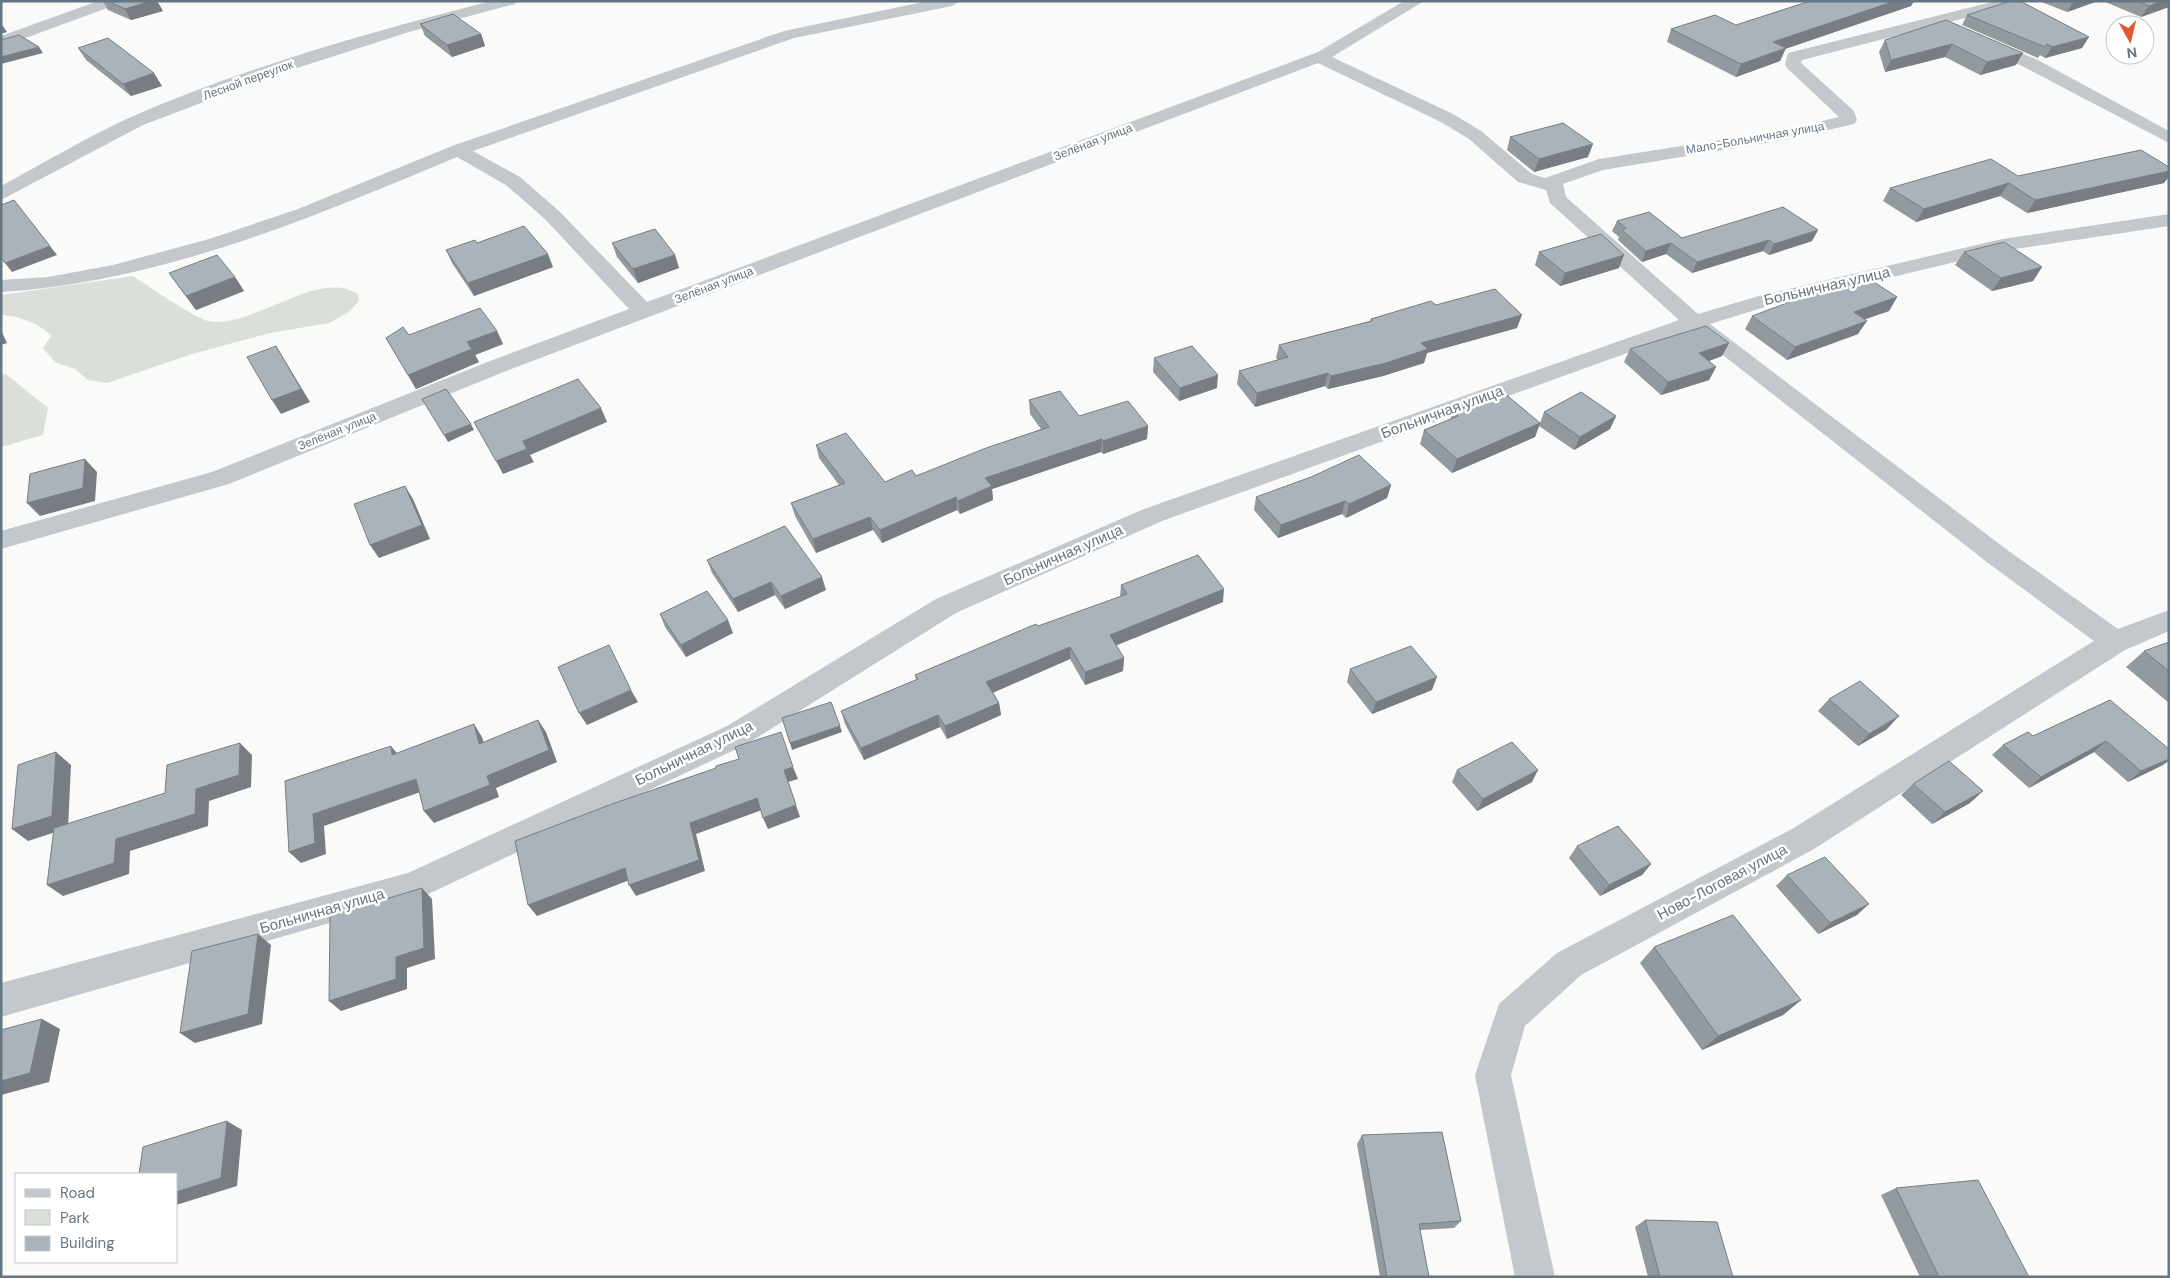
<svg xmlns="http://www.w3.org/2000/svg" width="2170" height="1278" font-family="'DM Sans',sans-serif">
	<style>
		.green { fill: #dadfd7 }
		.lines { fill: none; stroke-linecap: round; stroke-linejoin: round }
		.minor { fill: #c3c8cc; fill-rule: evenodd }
		.wall { fill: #929a9f }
		.shaded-wall { fill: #777d82 }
		.building { fill: #aab3b9; stroke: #777d82 }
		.labels { text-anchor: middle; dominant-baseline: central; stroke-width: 5; stroke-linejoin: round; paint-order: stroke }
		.far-street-label { font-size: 12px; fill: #657683; stroke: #fff }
		.street-label { font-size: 15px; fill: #657683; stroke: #fff }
	</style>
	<rect width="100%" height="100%" fill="#fafaf8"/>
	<path class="green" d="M 133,276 C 147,285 196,319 208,321 C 254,329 317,268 358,294 L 359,301 L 349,312 L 329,323 L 270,333 L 192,354 L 107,383 L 88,380 L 75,369 L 55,362 L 43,348 L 51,336 C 42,324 16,315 1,315 L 1,295 Z
		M 6,374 L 48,408 L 43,435 L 1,447 L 1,375 Z"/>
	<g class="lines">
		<path class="minor" d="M 98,1 L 121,1 L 118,4 L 1,47 L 1,36 Z
			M 491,1 L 518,1 L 515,4 L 409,32 L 269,77 L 143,125 L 1,200 L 1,186 C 44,163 87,137 131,117 C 245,67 371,32 491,1 Z
			M 928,1 L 960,1 L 952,6 L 794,38 L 473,151 L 520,177 L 559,211 L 647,302 L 1318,52 L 1404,1 L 1424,1 L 1332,57 L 1453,114 L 1481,131 L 1532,174 L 1545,178 L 1599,159 L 1789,129 L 1839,117 L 1787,68 L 1785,64 L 1788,53 L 1996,1 L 2023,1 L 2020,4 L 1802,60 L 1801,63 L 1854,111 L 1857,120 L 1854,124 L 1789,139 L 1603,170 L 1563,184 L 1566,197 L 1698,314 L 1759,296 L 2002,239 L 2169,214 L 2169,226 L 2002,251 L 1765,307 L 1710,324 L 2006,549 L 2118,629 L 2169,610 L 2169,631 L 2125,650 L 1814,849 L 1581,975 L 1525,1026 L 1511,1075 L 1555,1277 L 1515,1277 L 1475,1075 L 1499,1004 L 1557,953 L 1792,829 L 2094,641 L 1988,563 L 1691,330 L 1162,521 L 956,613 L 747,744 L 424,896 L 1,1017 L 1,983 L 408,873 L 727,726 L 936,599 L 1144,509 L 1679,320 L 1550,203 L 1546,190 L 1518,182 L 1469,139 L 1441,122 L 1318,63 L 506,371 L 229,484 L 1,549 L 1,531 L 212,472 L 490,361 L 629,309 L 545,219 L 506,185 L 457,157 C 311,218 161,282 1,292 L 1,280 L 48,277 L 113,265 L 209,239 L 298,209 L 452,146 L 784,31 Z
			M 1985,38 L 2036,59 L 2169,131 L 2169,143 L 2024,67 L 1979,46 L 1977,43 L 1979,40 Z"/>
	</g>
	<path class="wall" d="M 103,1 L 157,1 L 163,11 L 131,20 L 108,10 Z
		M 1810,1 L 1914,1 L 1911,6 L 1786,48 L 1780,61 L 1736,77 L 1667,42 L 1671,29 L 1736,25 Z
		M 2039,1 L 2098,1 L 2067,12 Z
		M 2103,1 L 2169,1 L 2169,7 L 2141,17 Z
		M 1967,15 L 2082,48 L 2045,58 L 2040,55 L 2038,58 L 1962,25 Z
		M 1946,20 L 2016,65 L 1980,75 L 1945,57 L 1885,72 L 1879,52 L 1885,40 Z
		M 420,24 L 481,34 L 485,46 L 452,57 L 425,36 Z
		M 78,48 L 162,86 L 131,96 L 86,60 Z
		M 1510,137 L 1588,157 L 1534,172 L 1507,150 Z
		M 2018,176 L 2164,183 L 2027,213 L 2000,196 L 1916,222 L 1883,201 L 1890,188 Z
		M 1617,221 L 1682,238 L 1818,230 L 1812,241 L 1769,255 L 1763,251 L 1692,273 L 1666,254 L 1642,262 L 1618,240 L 1619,237 L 1612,231 Z
		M 477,243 L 553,267 L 474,296 L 452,263 L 446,250 Z
		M 612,243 L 675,255 L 679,268 L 638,283 L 617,257 Z
		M 1539,252 L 1619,268 L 1560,286 L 1535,265 Z
		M 1964,252 L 2042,267 L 2033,281 L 1992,291 L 1955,265 Z
		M 169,273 L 235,277 L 244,291 L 196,310 Z
		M 1897,297 L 1889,311 L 1864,319 L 1858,334 L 1787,360 L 1745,329 L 1752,316 Z
		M 1436,305 L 1517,328 L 1427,353 L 1424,363 L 1383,376 L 1328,389 L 1325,386 L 1255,407 L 1237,384 L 1239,371 L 1278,360 L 1276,358 L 1279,345 L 1370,321 L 1371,319 Z
		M 497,331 L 503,344 L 475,355 L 479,362 L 416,389 L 386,338 L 409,335 Z
		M 1729,343 L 1722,356 L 1709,361 L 1716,367 L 1709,380 L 1661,395 L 1624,362 L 1630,349 Z
		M 1154,358 L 1217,388 L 1179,401 L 1153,372 Z
		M 1029,400 L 1079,416 L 1148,426 L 1147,439 L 1103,454 L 1101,452 L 992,489 L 993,500 L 960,514 L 957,510 L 882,543 L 873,530 L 816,553 L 795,516 L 791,503 L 839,485 L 819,458 L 816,445 L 885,482 L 916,476 L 1041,429 L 1030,414 Z
		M 1453,412 L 1540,423 L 1544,412 L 1616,416 L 1610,429 L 1574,450 L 1539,426 L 1535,437 L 1452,473 L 1420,444 L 1424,430 L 1450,420 Z
		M 1391,485 L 1387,498 L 1346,518 L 1342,514 L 1278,538 L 1254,510 L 1256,497 Z
		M 707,560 L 826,590 L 785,609 L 775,595 L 738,612 L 712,573 Z
		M 1121,585 L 1223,602 L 1116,645 L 1124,658 L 1123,671 L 1085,685 L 1070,659 L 993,692 L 999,703 L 1001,715 L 947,739 L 940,727 L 864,760 L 845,724 L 841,711 L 916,680 L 915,675 L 1120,597 Z
		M 660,614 L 733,633 L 686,657 L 665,627 Z
		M 2169,642 L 2169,703 L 2126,667 L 2144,651 Z
		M 1350,669 L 1432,690 L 1372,714 L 1347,682 Z
		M 1829,699 L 1887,729 L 1858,746 L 1818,711 Z
		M 2110,700 L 2163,765 L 2128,782 L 2094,752 L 2029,788 L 1992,755 L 2003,745 L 2033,736 Z
		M 1457,770 L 1532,782 L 1477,811 L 1452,782 Z
		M 1913,784 L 1970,803 L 1932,824 L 1901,795 Z
		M 1577,846 L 1651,864 L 1642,875 L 1600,896 L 1569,858 Z
		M 1787,875 L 1857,915 L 1818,934 L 1776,886 Z
		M 1654,947 L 1801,1000 L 1783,1015 L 1702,1050 L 1640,963 Z
		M 1362,1135 L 1461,1221 L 1454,1228 L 1420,1230 L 1429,1277 L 1380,1277 L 1357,1144 Z
		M 1896,1188 L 2029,1277 L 1920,1277 L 1881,1195 Z
		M 1645,1220 L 1733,1277 L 1648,1277 L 1635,1227 Z"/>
	<path class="shaded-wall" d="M 151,1 L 157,1 L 163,11 L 131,20 L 125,9 Z
		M 1895,1 L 1914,1 L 1911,6 L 1768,55 L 1773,42 Z
		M 2074,1 L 2098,1 L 2067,12 Z
		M 2161,1 L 2169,1 L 2169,7 L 2141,17 L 2149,6 Z
		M 1,26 L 3,26 L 7,32 L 1,34 Z
		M 481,34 L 485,46 L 452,57 L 447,45 Z
		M 2089,37 L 2082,48 L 2045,58 L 2052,47 Z
		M 1952,44 L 1945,57 L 1885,72 L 1891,60 Z
		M 39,47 L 43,53 L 1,64 L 1,57 Z
		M 1786,48 L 1780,61 L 1736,77 L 1741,64 Z
		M 2023,53 L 2016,65 L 1980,75 L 1987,62 Z
		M 154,73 L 162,86 L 131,96 L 123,84 Z
		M 1593,144 L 1588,157 L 1534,172 L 1539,159 Z
		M 2169,171 L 2169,177 L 2164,183 L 2027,213 L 2035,200 Z
		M 2009,183 L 2000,196 L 1916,222 L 1924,209 Z
		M 1818,230 L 1812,241 L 1769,255 L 1774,244 Z
		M 1769,240 L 1763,251 L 1692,273 L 1697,262 Z
		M 1671,243 L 1666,254 L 1642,262 L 1646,251 Z
		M 50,246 L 57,255 L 12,272 L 5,263 Z
		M 548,254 L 553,267 L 474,296 L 468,283 Z
		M 675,255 L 679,268 L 638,283 L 633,269 Z
		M 1624,255 L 1619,268 L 1560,286 L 1565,273 Z
		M 2042,267 L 2033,281 L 1992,291 L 2001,278 Z
		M 235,277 L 244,291 L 196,310 L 186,296 Z
		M 1897,297 L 1889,311 L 1846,326 L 1854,312 Z
		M 1522,315 L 1517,328 L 1427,353 L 1424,363 L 1383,376 L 1328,389 L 1331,376 L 1421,343 Z
		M 1867,321 L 1858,334 L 1787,360 L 1795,347 Z
		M 1,330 L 7,343 L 1,345 Z
		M 497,331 L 503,344 L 475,355 L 479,362 L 416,389 L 408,375 L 467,342 Z
		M 1729,343 L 1722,356 L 1693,367 L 1699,353 Z
		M 276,346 L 310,402 L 281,414 L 272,400 Z
		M 1716,367 L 1709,380 L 1661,395 L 1668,382 Z
		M 1328,373 L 1325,386 L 1255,407 L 1257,393 Z
		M 1218,375 L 1217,388 L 1179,401 L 1180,388 Z
		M 601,408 L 607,422 L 530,455 L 534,462 L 503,474 L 496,461 L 523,441 Z
		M 1616,416 L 1610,429 L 1574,450 L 1580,437 Z
		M 1540,423 L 1535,437 L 1452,473 L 1457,459 Z
		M 471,424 L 474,430 L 448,442 L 444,435 Z
		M 1148,426 L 1147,439 L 1103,454 L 1103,441 Z
		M 1102,439 L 1101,452 L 992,489 L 993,500 L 960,514 L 958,501 L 985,478 Z
		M 85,459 L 97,472 L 95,501 L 40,516 L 27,503 Z
		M 1391,485 L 1387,498 L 1346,518 L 1349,504 Z
		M 405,486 L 413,499 L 430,539 L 379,558 L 370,545 Z
		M 956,497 L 957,510 L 882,543 L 880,530 Z
		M 1345,501 L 1342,514 L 1278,538 L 1281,525 Z
		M 870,517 L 873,530 L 816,553 L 813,539 Z
		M 822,577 L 826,590 L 785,609 L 781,596 Z
		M 771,582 L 775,595 L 738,612 L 733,599 Z
		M 1224,589 L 1223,602 L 1110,648 L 1110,635 Z
		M 728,620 L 733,633 L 686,657 L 681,645 Z
		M 1070,647 L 1070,659 L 988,695 L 986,682 Z
		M 1124,658 L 1123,671 L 1085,685 L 1085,672 Z
		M 1437,677 L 1432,690 L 1372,714 L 1376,702 Z
		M 631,690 L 638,702 L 587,725 L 579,713 Z
		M 999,703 L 1001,715 L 947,739 L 945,726 Z
		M 938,715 L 940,727 L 864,760 L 861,748 Z
		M 1899,716 L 1887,729 L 1858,746 L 1869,734 Z
		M 538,720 L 546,732 L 557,762 L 496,788 L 499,797 L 434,823 L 424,811 L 487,776 Z
		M 474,724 L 482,737 L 488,756 L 479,744 Z
		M 840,726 L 842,732 L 792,750 L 790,743 Z
		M 2106,741 L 2094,752 L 2029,788 L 2041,777 Z
		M 240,743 L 252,755 L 251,787 L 209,801 L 208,826 L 130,851 L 129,874 L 63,896 L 47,885 L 116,839 L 196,789 Z
		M 391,746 L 401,758 L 392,755 Z
		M 56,752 L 71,765 L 68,828 L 28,841 L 12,829 Z
		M 2169,759 L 2169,761 L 2163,765 L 2128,782 L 2141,771 Z
		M 793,767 L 798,779 L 788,782 L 800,817 L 768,829 L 763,818 L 784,770 Z
		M 1538,770 L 1532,782 L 1477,811 L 1483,799 Z
		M 416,779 L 426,790 L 324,826 L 326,854 L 301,863 L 289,852 L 313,814 Z
		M 1983,791 L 1970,803 L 1932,824 L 1945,812 Z
		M 757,798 L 762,810 L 696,834 L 705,871 L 636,896 L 629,885 L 690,823 Z
		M 1651,864 L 1642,875 L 1600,896 L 1609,885 Z
		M 625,868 L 632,879 L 537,916 L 528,905 Z
		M 422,888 L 432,899 L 435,959 L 407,968 L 407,989 L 341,1011 L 329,1001 L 396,957 Z
		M 1869,904 L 1857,915 L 1818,934 L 1830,923 Z
		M 258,934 L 271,945 L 262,1024 L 195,1043 L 180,1033 Z
		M 1801,1000 L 1783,1015 L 1702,1050 L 1718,1036 Z
		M 42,1019 L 60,1029 L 49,1082 L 1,1095 L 1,1081 Z
		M 227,1121 L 242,1130 L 237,1186 L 176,1205 L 176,1192 Z"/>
	<path class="building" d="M 108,1 L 151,1 L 125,9 Z
		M 1810,1 L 1895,1 L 1773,42 L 1786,48 L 1741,64 L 1671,29 L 1715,15 L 1736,25 Z
		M 2010,1 L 2020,1 L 2089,37 L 2052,47 L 2047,44 L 2045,47 L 1967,15 Z
		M 2138,1 L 2161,1 L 2149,6 Z
		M 453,14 L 481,34 L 447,45 L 420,24 Z
		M 1946,20 L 2023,53 L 1987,62 L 1952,44 L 1891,60 L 1885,40 Z
		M 19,35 L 39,47 L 1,57 L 1,40 Z
		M 108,38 L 154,73 L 123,84 L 78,48 Z
		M 1563,123 L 1593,144 L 1539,159 L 1510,137 Z
		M 2141,150 L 2169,167 L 2169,171 L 2035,200 L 2009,183 L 1924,209 L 1890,188 L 1991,159 L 2018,176 Z
		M 14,200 L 50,246 L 5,263 L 1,258 L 1,205 Z
		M 1783,207 L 1818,230 L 1774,244 L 1769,240 L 1697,262 L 1671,243 L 1646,251 L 1622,230 L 1626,228 L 1617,221 L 1649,212 L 1682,238 Z
		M 524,226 L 548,254 L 468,283 L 446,250 L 475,240 L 477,243 Z
		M 655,229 L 675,255 L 633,269 L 612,243 Z
		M 1601,234 L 1624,255 L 1565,273 L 1539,252 Z
		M 2004,242 L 2042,267 L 2001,278 L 1964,252 Z
		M 217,255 L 235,277 L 186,296 L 169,273 Z
		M 1866,277 L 1897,297 L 1854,312 L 1867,321 L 1795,347 L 1752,316 L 1787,303 Z
		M 1495,289 L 1522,315 L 1421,343 L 1428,349 L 1386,363 L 1331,376 L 1328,373 L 1257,393 L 1239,371 L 1288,357 L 1279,345 L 1372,321 L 1371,319 L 1431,301 L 1436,305 Z
		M 480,308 L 497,331 L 467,342 L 472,349 L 408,375 L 386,338 L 403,327 L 409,335 Z
		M 1706,326 L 1729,343 L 1699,353 L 1716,367 L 1668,382 L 1630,349 Z
		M 276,346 L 301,389 L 272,400 L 247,357 Z
		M 1192,346 L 1218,375 L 1180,388 L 1154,358 Z
		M 578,379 L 601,408 L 523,441 L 527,449 L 496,461 L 474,422 Z
		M 446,389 L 471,424 L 444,435 L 422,399 Z
		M 1060,391 L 1079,416 L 1128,401 L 1148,426 L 1103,441 L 1102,439 L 985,478 L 992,486 L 958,501 L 956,497 L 880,530 L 870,517 L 813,539 L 791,503 L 845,483 L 816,445 L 846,433 L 885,482 L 912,470 L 916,476 L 986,448 L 1049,427 L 1029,400 Z
		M 1502,391 L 1540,423 L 1457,459 L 1424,430 L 1458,416 L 1453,412 Z
		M 1581,392 L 1616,416 L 1580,437 L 1544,412 Z
		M 1359,455 L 1391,485 L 1349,504 L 1345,501 L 1281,525 L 1256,497 L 1311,477 Z
		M 85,459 L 83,488 L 27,503 L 30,474 Z
		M 405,486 L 422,525 L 370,545 L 354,504 Z
		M 785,526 L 822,577 L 781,596 L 771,582 L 733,599 L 707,560 Z
		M 1198,555 L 1224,589 L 1110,635 L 1124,658 L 1085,672 L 1070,647 L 986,682 L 999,703 L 945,726 L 938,715 L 861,748 L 841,711 L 918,679 L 915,675 L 1036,624 L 1038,626 L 1127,594 L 1121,585 Z
		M 707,591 L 728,620 L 681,645 L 660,614 Z
		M 2169,642 L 2169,671 L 2144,651 Z
		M 609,645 L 631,690 L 579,713 L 558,667 Z
		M 1411,646 L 1437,677 L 1376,702 L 1350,669 Z
		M 1860,681 L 1899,716 L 1869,734 L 1829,699 Z
		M 2110,700 L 2169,749 L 2169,759 L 2141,771 L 2106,741 L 2041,777 L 2003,745 L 2028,732 L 2033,736 Z
		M 831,702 L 840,726 L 790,743 L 782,718 Z
		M 538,720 L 549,750 L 487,776 L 490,785 L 424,811 L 416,779 L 313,814 L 315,843 L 289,852 L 285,781 L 391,746 L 392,755 L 474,724 L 479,744 Z
		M 781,732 L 793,767 L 784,770 L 796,805 L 763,818 L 757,798 L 690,823 L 699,860 L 629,885 L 625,868 L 528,905 L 515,841 L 612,804 L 716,768 L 716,766 L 739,759 L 735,747 Z
		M 1512,742 L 1538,770 L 1483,799 L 1457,770 Z
		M 240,743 L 239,775 L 196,789 L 195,814 L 116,839 L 114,863 L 47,885 L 54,828 L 165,793 L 167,765 Z
		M 56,752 L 52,816 L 12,829 L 18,765 Z
		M 1949,761 L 1983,791 L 1945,812 L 1913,784 Z
		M 1618,826 L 1651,864 L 1609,885 L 1577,846 Z
		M 1825,857 L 1869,904 L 1830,923 L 1787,875 Z
		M 422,888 L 424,948 L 396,957 L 396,979 L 329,1001 L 330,916 Z
		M 1733,915 L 1801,1000 L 1718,1036 L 1654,947 Z
		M 258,934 L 248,1014 L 180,1033 L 192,951 Z
		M 42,1019 L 30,1073 L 1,1081 L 1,1030 Z
		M 227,1121 L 221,1178 L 176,1192 L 176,1174 L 139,1174 L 143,1147 Z
		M 1442,1132 L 1461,1221 L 1419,1224 L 1429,1277 L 1387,1277 L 1362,1135 Z
		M 1978,1180 L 2029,1277 L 1939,1277 L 1896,1188 Z
		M 1645,1220 L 1717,1222 L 1733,1277 L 1660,1277 Z"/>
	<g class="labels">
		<g class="far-street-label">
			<text transform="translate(248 80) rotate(-20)">Лесной переулок</text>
			<text transform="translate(1755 138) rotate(-10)">Мало-Больничная улица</text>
			<text transform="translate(1093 142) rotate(-21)">Зелёная улица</text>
			<text transform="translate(714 285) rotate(-21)">Зелёная улица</text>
			<text transform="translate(337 431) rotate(-22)">Зелёная улица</text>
		</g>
		<g class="street-label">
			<text transform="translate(1827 286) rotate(-13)">Больничная улица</text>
			<text transform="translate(1442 412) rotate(-20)">Больничная улица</text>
			<text transform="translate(1063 555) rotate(-24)">Больничная улица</text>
			<text transform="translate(694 753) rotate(-26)">Больничная улица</text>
			<text transform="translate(1722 882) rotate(-28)">Ново-Логовая улица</text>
			<text transform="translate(322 911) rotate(-16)">Больничная улица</text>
		</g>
	</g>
	<rect width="2170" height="1278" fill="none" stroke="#657683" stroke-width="5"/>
	<rect x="15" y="1173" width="162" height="90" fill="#ffffff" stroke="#c1c8cd"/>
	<rect x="25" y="1189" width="25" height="8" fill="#c3c8cc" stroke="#c1c8cd"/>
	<text x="60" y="1198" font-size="15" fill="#657683">Road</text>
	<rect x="25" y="1210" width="25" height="15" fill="#dadfd7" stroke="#c1c8cd"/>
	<text x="60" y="1223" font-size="15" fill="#657683">Park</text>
	<rect x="25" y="1236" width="25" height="15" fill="#aab3b9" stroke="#c1c8cd"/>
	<text x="60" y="1248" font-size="15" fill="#657683">Building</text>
	<g transform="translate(2130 40) rotate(172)"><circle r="24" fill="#ffffff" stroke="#c1c8cd"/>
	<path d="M0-4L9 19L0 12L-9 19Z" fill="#e4572e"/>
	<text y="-8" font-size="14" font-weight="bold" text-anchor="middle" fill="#657683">N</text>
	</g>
</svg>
